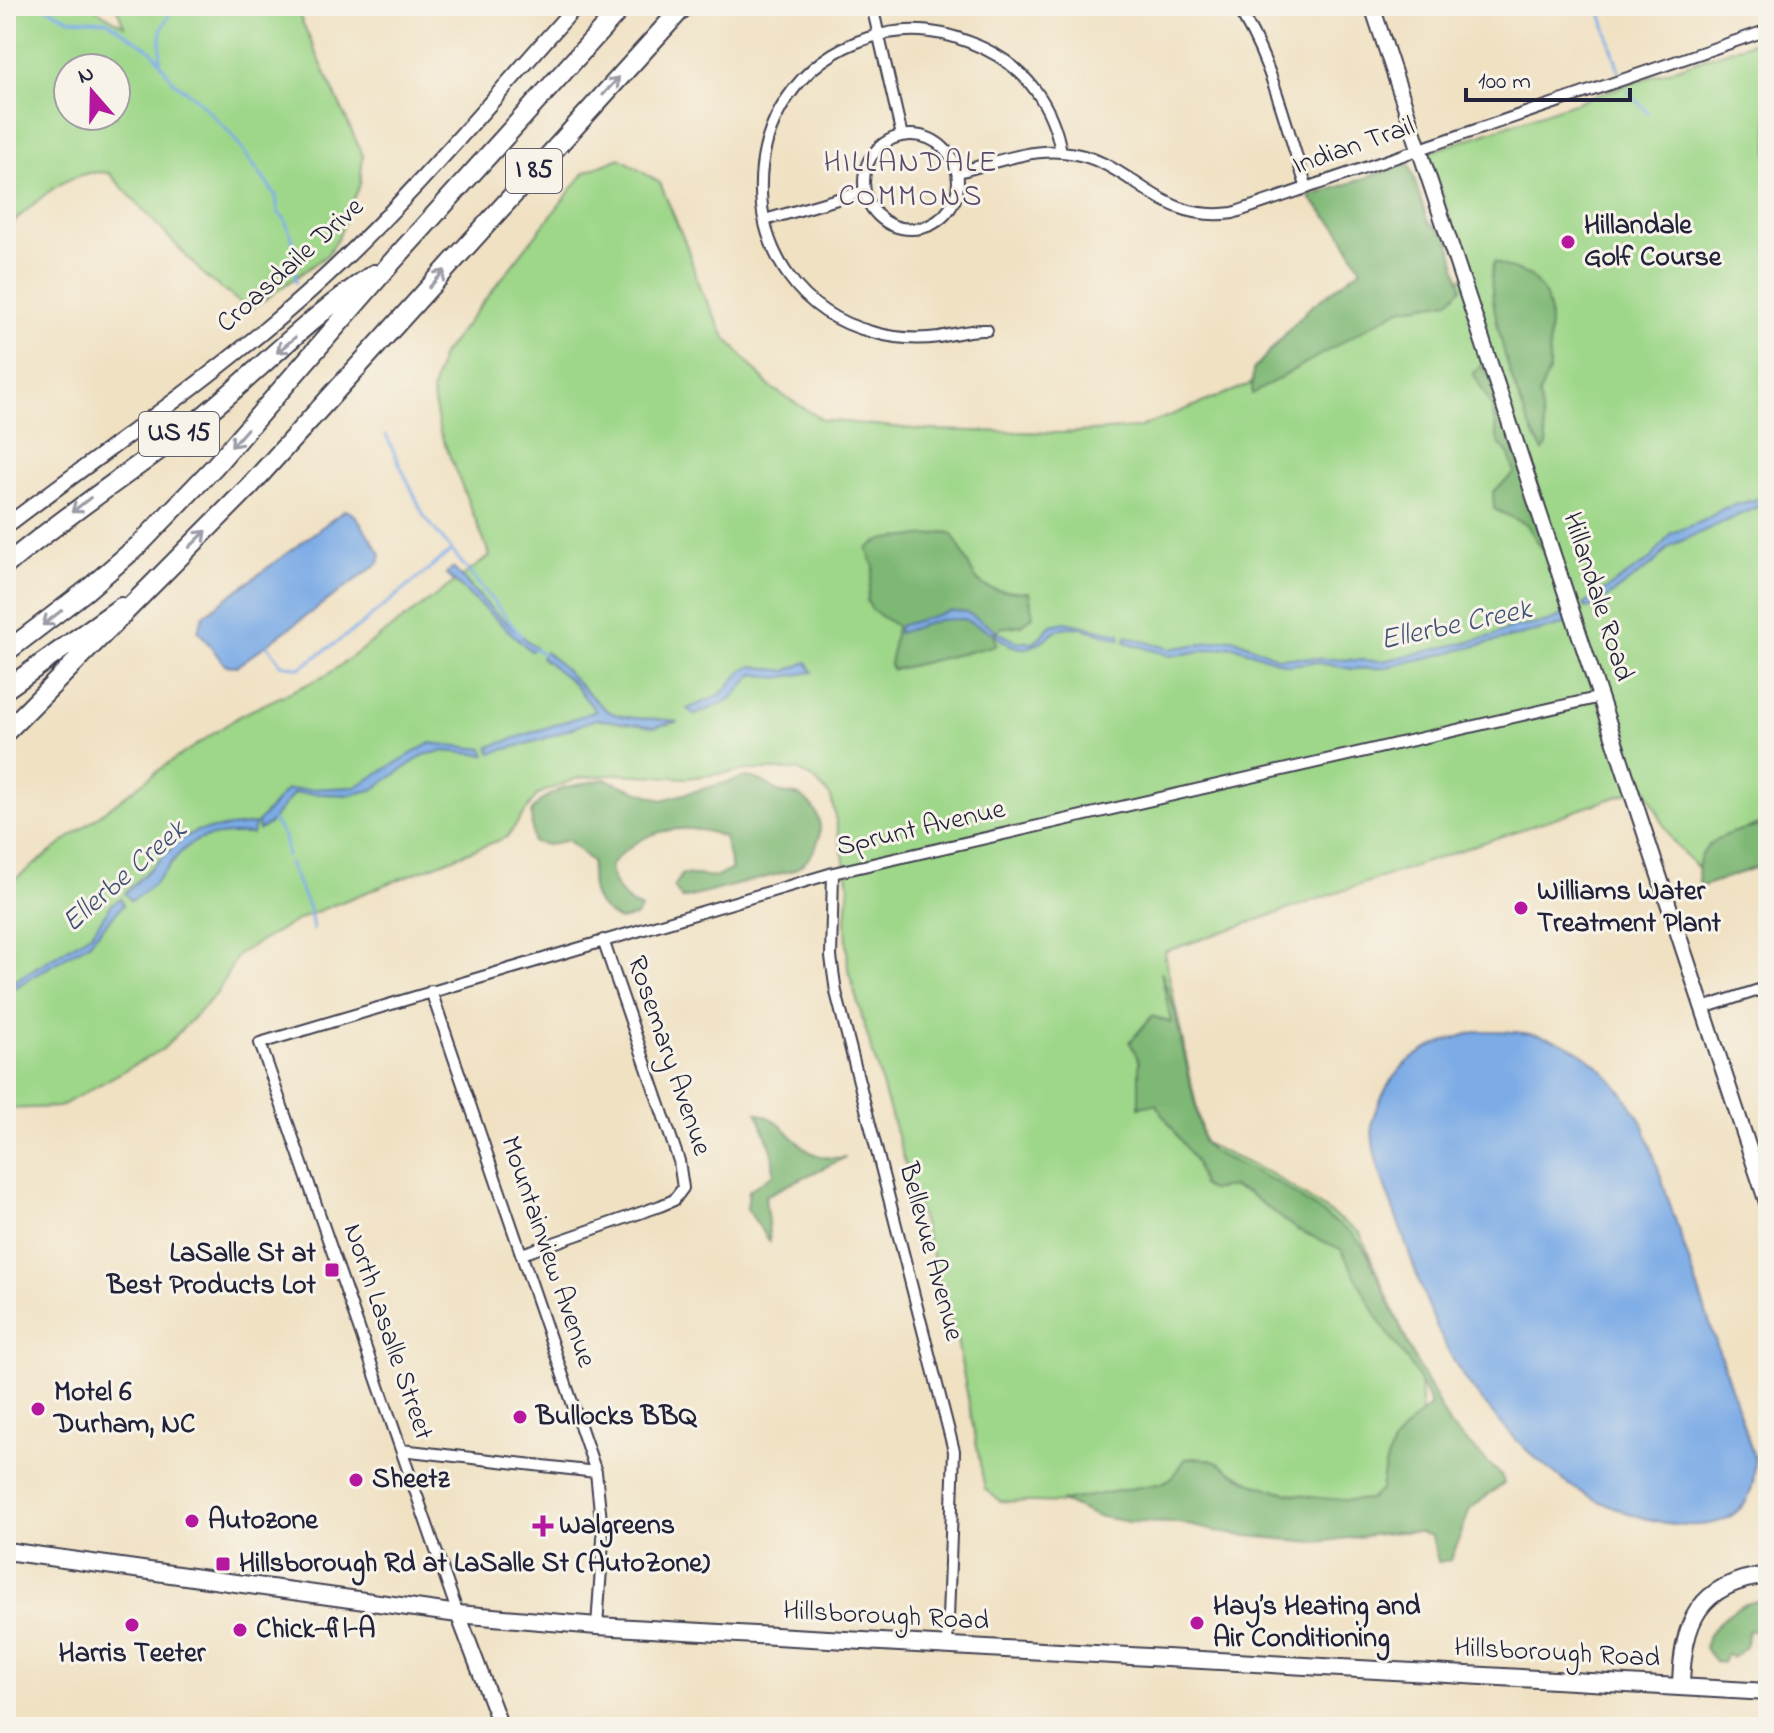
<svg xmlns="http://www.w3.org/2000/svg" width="1774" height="1733" font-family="'Indie Flower',sans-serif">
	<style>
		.green { fill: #9ed789; stroke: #607c62; stroke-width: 2; fill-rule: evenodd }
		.forest { fill: #7eb875; stroke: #506d58; stroke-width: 2 }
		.water { fill: #7babe6; stroke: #4e6690; stroke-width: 2 }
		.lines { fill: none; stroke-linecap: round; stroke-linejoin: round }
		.stream { stroke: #7babe6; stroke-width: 3 }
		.street-casing { stroke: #413f4f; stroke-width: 14 }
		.secondary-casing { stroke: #413f4f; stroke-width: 18 }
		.primary-casing { stroke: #413f4f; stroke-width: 20 }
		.highway-casing { stroke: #413f4f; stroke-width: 22 }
		.street { stroke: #fff; stroke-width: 10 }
		.secondary { stroke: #fff; stroke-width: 14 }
		.primary { stroke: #fff; stroke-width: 16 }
		.highway { stroke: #fff; stroke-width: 18 }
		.oneway { stroke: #9c9ca7 }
		.poi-dot { fill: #b5179e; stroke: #f7f3e8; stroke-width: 3 }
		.labels { text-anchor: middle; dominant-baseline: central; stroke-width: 6; stroke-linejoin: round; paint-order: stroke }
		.shield { fill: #f7f3e8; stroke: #62616f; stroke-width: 2 }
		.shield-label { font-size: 26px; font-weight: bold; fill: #22223b }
		.street-label { font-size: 28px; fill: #22223b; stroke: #f7f3e8 }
		.poi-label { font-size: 28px; font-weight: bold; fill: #22223b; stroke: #f7f3e8; text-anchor: start }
		.neighbourhood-label { font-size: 30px; letter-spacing: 2px; fill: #5b4a6a; stroke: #f7f3e8 }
		.water-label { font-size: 30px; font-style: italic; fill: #415277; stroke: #f7f3e8 }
	</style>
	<rect width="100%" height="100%" fill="#f7f3e8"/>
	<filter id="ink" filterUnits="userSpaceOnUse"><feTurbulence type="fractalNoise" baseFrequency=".0125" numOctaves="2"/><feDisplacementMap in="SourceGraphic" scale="16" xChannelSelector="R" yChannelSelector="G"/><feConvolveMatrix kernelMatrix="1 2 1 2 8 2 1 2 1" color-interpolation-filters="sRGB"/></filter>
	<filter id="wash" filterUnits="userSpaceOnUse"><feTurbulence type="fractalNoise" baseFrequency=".006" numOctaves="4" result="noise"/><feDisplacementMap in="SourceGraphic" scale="32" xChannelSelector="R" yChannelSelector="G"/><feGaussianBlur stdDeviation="1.8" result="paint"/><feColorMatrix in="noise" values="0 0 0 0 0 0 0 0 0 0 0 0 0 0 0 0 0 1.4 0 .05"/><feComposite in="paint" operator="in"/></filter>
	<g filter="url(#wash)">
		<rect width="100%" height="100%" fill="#f0e1c3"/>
		<path class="green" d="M 6,6 L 90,6 L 124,26 L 116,6 L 295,6 L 363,156 L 360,184 L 338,238 L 327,255 L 250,310 L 206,277 L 109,173 C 68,166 34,204 6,229 ZM 68,68 L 116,68 L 116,116 L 68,116 Z
			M 1768,37 L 1768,820 L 1715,841 L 1697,867 L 1672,841 L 1645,787 L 1164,952 L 1204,1143 L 1273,1175 L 1360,1233 L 1419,1369 L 1423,1428 L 1377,1512 L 1000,1501 L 985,1489 L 957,1340 L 848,969 L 846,919 L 849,884 L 831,797 L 815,780 L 798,770 L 748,770 L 687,778 L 621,774 L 578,778 L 538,794 L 507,837 L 303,917 L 238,954 L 217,993 L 163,1049 L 59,1107 L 6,1109 L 6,886 L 163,767 L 241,715 L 327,675 L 490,556 L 440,432 L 432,391 L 442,355 L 585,172 L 620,158 L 660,183 L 687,247 L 699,286 L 725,337 L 770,387 L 823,420 L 924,430 L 1062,433 L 1138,428 L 1281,372 L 1414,300 L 1469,275 L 1427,153 Z"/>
		<path class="forest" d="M 1409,163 L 1428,222 L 1448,236 L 1462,288 L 1449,301 L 1400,309 L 1252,394 L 1253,370 L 1308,309 L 1361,269 L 1340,231 L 1309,197 Z
			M 1494,262 L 1531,276 L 1546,296 L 1550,313 L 1549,372 L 1539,394 L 1547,446 L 1543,451 C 1522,422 1481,294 1494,262 Z
			M 1481,365 L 1494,382 L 1548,558 L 1526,524 L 1494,509 L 1493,492 L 1515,473 L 1509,455 L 1498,442 L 1492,407 L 1473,373 Z
			M 943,532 L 951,533 C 981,576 963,593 1029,592 L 1033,616 L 1022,625 L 1000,628 L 993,636 L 997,645 L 893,670 L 890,665 L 896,626 L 872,610 L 867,601 L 874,567 L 867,549 C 885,531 919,541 943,532 Z
			M 747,777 C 763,779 766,784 779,792 C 787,796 795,792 803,798 C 832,821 820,854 794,870 L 682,899 L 674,887 L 682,874 L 717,877 L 732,869 L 724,837 C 682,819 639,831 610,866 C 613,887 622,899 641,909 L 635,917 L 619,920 C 593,907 589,890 592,862 L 568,840 L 548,845 L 533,842 L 531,812 L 541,800 L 563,788 L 604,779 L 662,800 Z
			M 1768,825 L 1768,874 L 1763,865 L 1700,887 C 1689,839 1730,831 1768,825 Z
			M 1161,971 L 1175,1011 L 1203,1142 L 1211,1151 L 1278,1183 L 1354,1235 L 1367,1253 L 1413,1356 L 1450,1426 L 1501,1475 L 1504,1483 L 1470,1509 L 1451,1560 L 1438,1562 L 1432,1536 L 1419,1532 L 1398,1532 L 1316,1542 L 1235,1535 L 1178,1523 L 1130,1522 L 1096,1516 L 1062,1501 L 1162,1483 L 1173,1477 L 1186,1458 C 1226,1457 1222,1471 1253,1483 C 1281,1494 1340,1503 1370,1499 L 1381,1490 C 1387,1442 1396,1436 1431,1405 L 1414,1370 L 1380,1322 L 1341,1249 L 1297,1230 L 1248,1193 L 1232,1187 L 1210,1190 L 1202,1185 L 1196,1163 L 1156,1104 L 1139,1107 L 1139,1061 L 1130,1042 L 1152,1016 L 1171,1023 Z
			M 757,1113 C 796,1123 796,1165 846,1157 L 765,1196 L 770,1242 L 747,1209 L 749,1190 L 774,1174 L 772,1150 Z
			M 1768,1600 L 1768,1662 L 1765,1630 L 1748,1631 L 1746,1647 L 1732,1658 L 1727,1654 L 1723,1663 L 1716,1662 L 1704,1648 C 1712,1621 1740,1600 1768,1600 Z"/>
		<path class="water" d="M 1768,496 L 1768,502 L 1670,546 L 1653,564 L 1594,607 L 1585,609 L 1583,605 L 1587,602 L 1651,559 L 1671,533 L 1703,521 L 1724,508 Z
			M 345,510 L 355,515 L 381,554 L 379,563 L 237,666 L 225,665 L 198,630 L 204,615 Z
			M 453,568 L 494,612 L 535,647 L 531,651 L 446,574 Z
			M 950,611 L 966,612 L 996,630 L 993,633 L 963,619 L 939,620 L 898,633 L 899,626 Z
			M 1565,613 L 1569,622 L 1560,626 L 1384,668 L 1352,669 L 1314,662 L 1288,665 L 1233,646 L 1171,656 L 1125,642 L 1126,636 L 1170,649 L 1233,638 L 1277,657 L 1383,661 L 1489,637 L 1511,628 L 1549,622 Z
			M 1066,622 L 1120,634 L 1120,639 C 1104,635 1086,627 1070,627 C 1045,626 1037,668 996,636 L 998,632 L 1015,641 L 1034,643 L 1051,625 Z
			M 545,652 C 566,666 593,703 610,712 C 631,722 670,717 677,722 L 654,727 L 596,719 L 541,740 L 491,753 L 489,747 L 596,711 L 571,681 L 541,657 Z
			M 807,662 L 813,672 L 778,678 L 754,674 L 730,700 L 695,715 L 687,709 L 720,695 L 743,670 L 753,666 L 786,671 Z
			M 430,743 L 483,749 L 486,755 L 443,751 L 424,755 L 372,790 L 349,795 L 294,793 L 269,824 L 259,830 L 258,822 L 286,790 L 355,787 Z
			M 256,824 L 252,834 C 164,831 190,864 131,901 L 125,893 L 181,839 L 196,831 Z
			M 121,898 L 123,905 L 89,943 L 6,993 L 6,986 L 92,933 L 112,904 Z
			M 1480,1031 C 1566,1029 1601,1054 1644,1126 L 1754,1457 C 1763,1570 1611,1517 1561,1479 C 1527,1454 1497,1421 1472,1388 C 1435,1341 1419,1278 1398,1222 C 1387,1192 1373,1161 1372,1129 C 1371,1117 1378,1106 1383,1095 C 1403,1053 1437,1042 1480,1031 Z"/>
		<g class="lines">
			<path class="stream" d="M 43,6 L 69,19 L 107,21 L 153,52 L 173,81 L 197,99 L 231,134 L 276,196 L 278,212 L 285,219 L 293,242 L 296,282
				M 1599,6 L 1620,75
				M 160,62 L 161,30 L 174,6
				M 1627,91 L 1648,112
				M 386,435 L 424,516 L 521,636
				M 267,644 L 281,664 L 300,668 L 357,628 L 451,551
				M 532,647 L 546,656
				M 270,816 L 284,836 L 287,856
				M 289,863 L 310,911 L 313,930"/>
		</g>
	</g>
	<g filter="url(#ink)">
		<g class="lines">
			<defs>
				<path id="street" d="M 872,6 L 902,136
					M 1236,6 C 1272,58 1286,129 1307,188
					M864 182a47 47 0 1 1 94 0a47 47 0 1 1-94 0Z
					M 958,172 C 990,164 1028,149 1062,152 C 1133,158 1154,224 1233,213 L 1768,30
					M 765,220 L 865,191
					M 987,330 C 970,329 955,334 939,337 C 917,340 893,338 872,332 C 725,294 724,84 868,38 C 909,25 946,30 985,49 C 1027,69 1053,106 1061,152
					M 833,873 L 831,957 L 836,992 L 954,1451 L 947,1646
					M 431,991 L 596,1472 L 603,1540 L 597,1626
					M 1703,1008 L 1768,987
					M 522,1254 L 660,1206 L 674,1200 L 683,1188 L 679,1161 L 603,940
					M 401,1450 L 596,1472
					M 458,1614 L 260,1043 L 833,873 L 1601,697"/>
				<path id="secondary" d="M 1372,6 L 1768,1206
					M 6,526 C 108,448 217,375 312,289 C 408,202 490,102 576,6
					M 458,1614 L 501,1727"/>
				<path id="primary" d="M 6,1551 L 458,1614 L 597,1626 L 1768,1692
					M 1681,1687 C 1682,1622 1698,1583 1768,1575"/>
				<path id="highway" d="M 6,565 C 66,515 130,473 191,426 C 253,377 308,317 374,274
					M 6,652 L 87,590 L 140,544 L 214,467 L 392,262 L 623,6
					M 6,689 L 121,607
					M 6,732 L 249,487 L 684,6"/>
			</defs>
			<use href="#street" class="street-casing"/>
			<use href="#secondary" class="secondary-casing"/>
			<use href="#primary" class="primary-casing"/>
			<use href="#highway" class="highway-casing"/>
			<use href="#street" class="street"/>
			<use href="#secondary" class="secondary"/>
			<use href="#primary" class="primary"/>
			<use href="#highway" class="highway"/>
		</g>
		<defs><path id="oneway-shaft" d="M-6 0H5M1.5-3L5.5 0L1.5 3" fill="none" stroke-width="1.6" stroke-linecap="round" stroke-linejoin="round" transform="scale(2)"/></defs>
		<g class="oneway">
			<use href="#oneway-shaft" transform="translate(611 86) rotate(-48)"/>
			<use href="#oneway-shaft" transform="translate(437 279) rotate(-48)"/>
			<use href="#oneway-shaft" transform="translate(286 345) rotate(140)"/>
			<use href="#oneway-shaft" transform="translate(239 438) rotate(131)"/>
			<use href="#oneway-shaft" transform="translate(81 505) rotate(142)"/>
			<use href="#oneway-shaft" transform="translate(198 539) rotate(-44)"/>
			<use href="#oneway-shaft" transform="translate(52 618) rotate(142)"/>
		</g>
	</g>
	<g class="poi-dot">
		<circle cx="1568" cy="242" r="8"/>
		<circle cx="1521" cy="908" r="8"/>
		<rect x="324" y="1262" width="16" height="16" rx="4"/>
		<circle cx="38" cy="1409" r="8"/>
		<circle cx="520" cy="1417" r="8"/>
		<circle cx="356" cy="1480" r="8"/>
		<circle cx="192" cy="1521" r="8"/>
		<path d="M539 1514h8v8h8v8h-8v8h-8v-8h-8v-8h8z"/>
		<rect x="215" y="1556" width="16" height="16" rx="4"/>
		<circle cx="1197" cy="1623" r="8"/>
		<circle cx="132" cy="1625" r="8"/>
		<circle cx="240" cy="1630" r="8"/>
	</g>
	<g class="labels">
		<g class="shield">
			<rect x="506" y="149" width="56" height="44" rx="6"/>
			<rect x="139" y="412" width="80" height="44" rx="6"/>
		</g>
		<g class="shield-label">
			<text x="534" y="171">I 85</text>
			<text x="179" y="434">US 15</text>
		</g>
		<g class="street-label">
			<text transform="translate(1354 147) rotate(-19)">Indian Trail</text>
			<text transform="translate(291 266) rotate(-42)">Croasdaile Drive</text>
			<text transform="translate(1597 597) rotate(72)">Hillandale Road</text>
			<text transform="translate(921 829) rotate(-13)">Sprunt Avenue</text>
			<text transform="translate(668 1056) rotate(71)">Rosemary Avenue</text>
			<text transform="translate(547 1252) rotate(71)">Mountainview Avenue</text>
			<text transform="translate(930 1252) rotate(75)">Bellevue Avenue</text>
			<text transform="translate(387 1332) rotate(71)">North Lasalle Street</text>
			<text transform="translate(886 1617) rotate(3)">Hillsborough Road</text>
			<text transform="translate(1557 1654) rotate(3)">Hillsborough Road</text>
		</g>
		<g class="poi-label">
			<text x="1584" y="226">Hillandale<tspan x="1584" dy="32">Golf Course</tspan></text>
			<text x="1537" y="892">Williams Water<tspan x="1537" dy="32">Treatment Plant</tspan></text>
			<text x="316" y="1254" text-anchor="end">LaSalle St at<tspan x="316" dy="32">Best Products Lot</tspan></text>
			<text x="54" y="1393">Motel 6<tspan x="54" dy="32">Durham, NC</tspan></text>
			<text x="536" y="1417">Bullocks BBQ</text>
			<text x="372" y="1480">Sheetz</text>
			<text x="208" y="1521">Autozone</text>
			<text x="559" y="1526">Walgreens</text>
			<text x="239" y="1564">Hillsborough Rd at LaSalle St (AutoZone)</text>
			<text x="1213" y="1607">Hay’s Heating and<tspan x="1213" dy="32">Air Conditioning</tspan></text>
			<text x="256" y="1630">Chick-fil-A</text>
			<text x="132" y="1654" text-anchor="middle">Harris Teeter</text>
		</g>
		<g class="neighbourhood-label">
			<text x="911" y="164">HILLANDALE<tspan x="911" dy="34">COMMONS</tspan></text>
		</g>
		<g class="water-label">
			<text transform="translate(1456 626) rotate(-12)">Ellerbe Creek</text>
			<text transform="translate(125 877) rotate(-41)">Ellerbe Creek</text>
		</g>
	</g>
	<rect width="1774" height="1733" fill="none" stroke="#f7f3e8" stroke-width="32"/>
	<g transform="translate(92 92) rotate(340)"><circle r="38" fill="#f7f3e8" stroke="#a29fa3" stroke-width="2"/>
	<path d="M0-6L14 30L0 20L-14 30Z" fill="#b5179e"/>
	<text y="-12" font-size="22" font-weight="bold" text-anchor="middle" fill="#22223b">N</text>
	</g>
	<path d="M1466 88v12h164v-12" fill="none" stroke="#22223b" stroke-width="4"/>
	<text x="1478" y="88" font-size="24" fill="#22223b" stroke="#f7f3e8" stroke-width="6" paint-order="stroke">100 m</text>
</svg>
